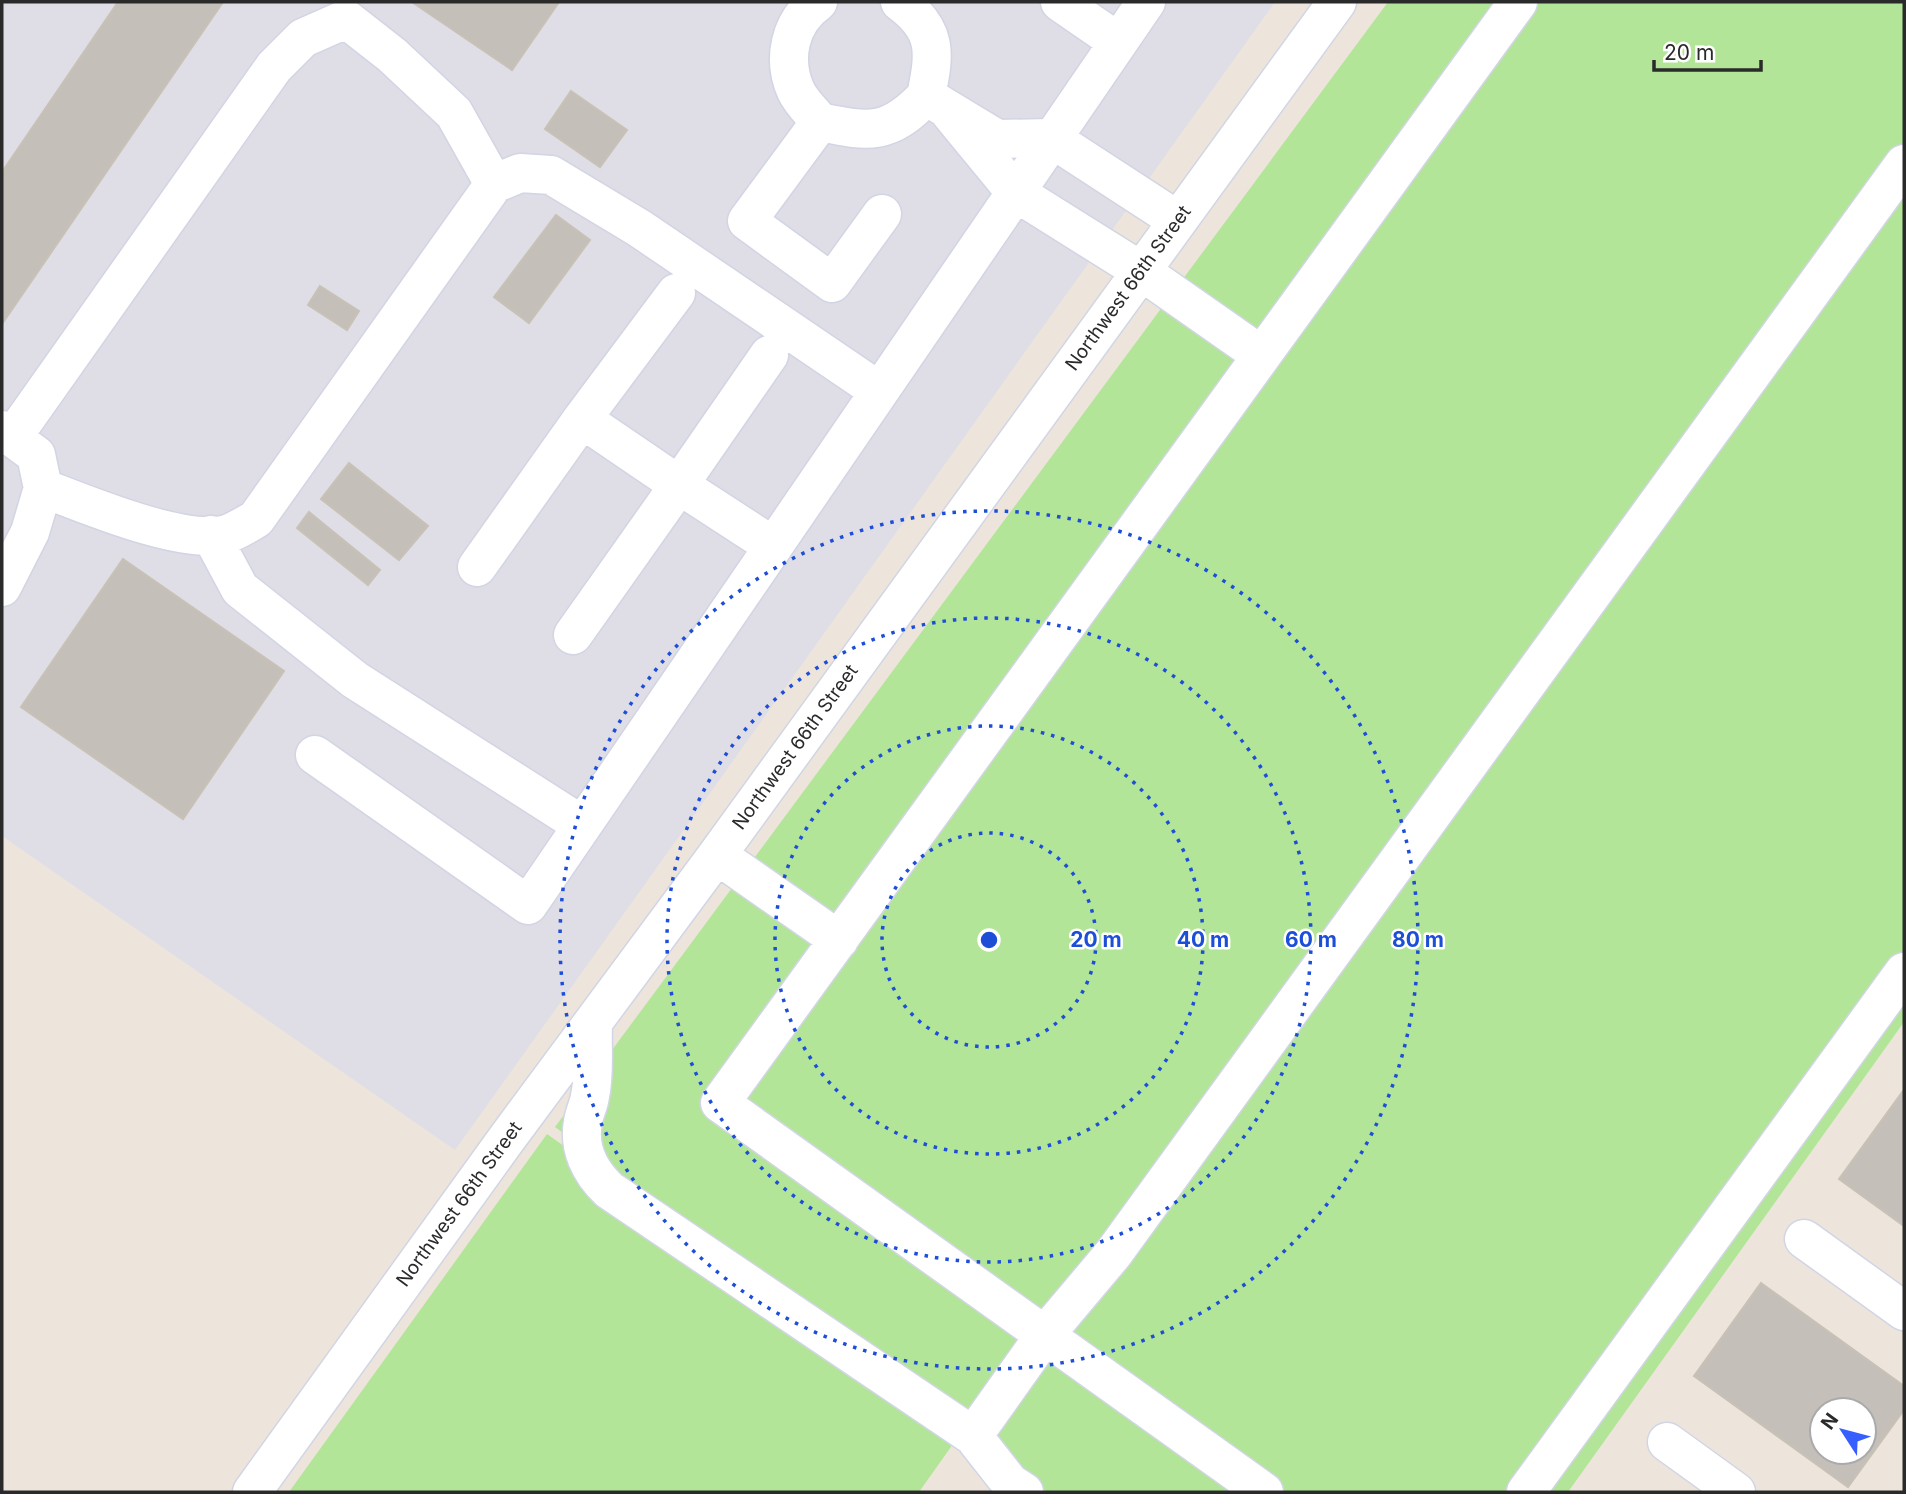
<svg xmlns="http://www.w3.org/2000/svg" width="1906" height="1494" font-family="Inter,sans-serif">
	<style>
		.industrial { fill: #dfdde5 }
		.green { fill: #b2e597 }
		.building { fill: #c5bfb9; stroke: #c8c1b6; stroke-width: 2; fill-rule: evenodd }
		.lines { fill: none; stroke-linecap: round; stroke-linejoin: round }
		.minor-casing { stroke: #d1d5e4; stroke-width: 41 }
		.minor { stroke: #fff; stroke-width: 38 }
		.ring { fill: none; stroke: #1d4ed8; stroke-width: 3.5; stroke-dasharray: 3.5 7 }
		.labels { text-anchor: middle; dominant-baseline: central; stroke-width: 5; stroke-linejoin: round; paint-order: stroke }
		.street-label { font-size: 19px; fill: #2a2a2a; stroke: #fff }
		.centre { fill: #1d4ed8; stroke: #fff; stroke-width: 3.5 }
		.ring-label { font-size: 21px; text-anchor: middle; font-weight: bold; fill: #1d4ed8; stroke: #fff; stroke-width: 5; stroke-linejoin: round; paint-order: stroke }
	</style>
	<rect width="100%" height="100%" fill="#ede5dc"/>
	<path class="industrial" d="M 2,2 L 1275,2 L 455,1150 L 2,836 Z"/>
	<path class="green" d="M 1388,2 L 1904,2 L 1904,1022 L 1568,1492 L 1047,1492 L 963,1430 L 919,1492 L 289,1492 L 547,1134 L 920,1400 L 555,1127 Z"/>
	<path class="building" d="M 118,2 L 223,2 L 2,324 L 2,172 Z
		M 412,2 L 559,2 L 512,70 Z
		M 571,91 L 627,130 L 600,167 L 545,129 Z
		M 556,215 L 590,240 L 529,323 L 494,297 Z
		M 320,286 L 359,311 L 347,330 L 308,305 Z
		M 349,463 L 428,526 L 399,560 L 321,499 Z
		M 309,512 L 380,570 L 368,585 L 297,528 Z
		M 123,559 L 284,671 L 183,819 L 21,707 Z
		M 1903,1091 L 1904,1091 L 1904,1226 L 1839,1179 Z
		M 1761,1283 L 1904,1386 L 1904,1410 L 1848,1487 L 1694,1376 ZM 1822,1410 L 1864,1410 L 1864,1452 L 1822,1452 Z"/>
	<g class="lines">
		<defs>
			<path id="minor" d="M 818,2 C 789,22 782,60 796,91 C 801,102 812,112 820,122 L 747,221 L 832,283 L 882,214
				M 900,2 C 938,30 935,53 926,96 L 997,139 L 1051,138 L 1177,220
				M 1060,2 L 1118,42
				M 950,113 L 1015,192 L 1141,271 L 1261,355
				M 820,122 C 869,132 889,136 926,96
				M 582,419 L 676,293
				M 2,430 L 36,455 L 43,488 L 30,532 L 2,587
				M 12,438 L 274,67 L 303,38 L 346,19 L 392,55 L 454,113 L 494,184
				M 43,488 C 85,504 184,546 227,534 C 236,531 247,524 256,519 L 494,184 L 520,173 L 551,175 L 639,228 L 879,391
				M 211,535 L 240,589 L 355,680 L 582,825
				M 477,567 L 582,419 L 679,485 L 769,355
				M 573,635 L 679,485 L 773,546
				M 315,755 L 528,905 L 1146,2
				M 717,855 L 839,940
				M 593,1026 C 592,1048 595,1074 590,1096 C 589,1105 584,1113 583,1122 C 578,1148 590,1172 609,1190 L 973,1436 L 1010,1483 L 1024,1492
				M 1804,1239 L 1904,1311
				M 973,1436 L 1044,1336 L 1113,1254 L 1904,164
				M 1667,1442 L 1736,1492
				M 252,1492 L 505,1141 L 717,855 L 1337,2
				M 1264,1492 L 720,1103 L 1518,2
				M 1526,1492 L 1904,972"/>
		</defs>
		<use href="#minor" class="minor-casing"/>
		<use href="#minor" class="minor"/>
	</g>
	<g class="ring">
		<circle cx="989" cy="940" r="107"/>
		<circle cx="989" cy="940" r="214"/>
		<circle cx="989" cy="940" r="322"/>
		<circle cx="989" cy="940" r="429"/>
	</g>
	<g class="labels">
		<g class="street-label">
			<text transform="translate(1128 288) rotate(-54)">Northwest 66th Street</text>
			<text transform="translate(795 747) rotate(-54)">Northwest 66th Street</text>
			<text transform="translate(459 1204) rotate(-54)">Northwest 66th Street</text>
		</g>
	</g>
	<circle cx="989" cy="940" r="10" class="centre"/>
	<g class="ring-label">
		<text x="1096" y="947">20 m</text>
		<text x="1203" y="947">40 m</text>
		<text x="1311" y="947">60 m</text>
		<text x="1418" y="947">80 m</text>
	</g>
	<rect width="1906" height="1494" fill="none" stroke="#2a2a2a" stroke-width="7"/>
	<g transform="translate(1843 1431) rotate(306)"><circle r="33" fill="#ffffff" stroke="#aaaaaa" stroke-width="2"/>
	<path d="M0-5L12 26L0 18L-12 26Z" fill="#375fff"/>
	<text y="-10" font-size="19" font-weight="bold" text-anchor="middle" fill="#2a2a2a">N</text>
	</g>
	<path d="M1654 60v10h107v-10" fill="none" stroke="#2a2a2a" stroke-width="3.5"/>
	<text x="1664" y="60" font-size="21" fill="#2a2a2a" stroke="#ffffff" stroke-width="5" paint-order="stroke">20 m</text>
</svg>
